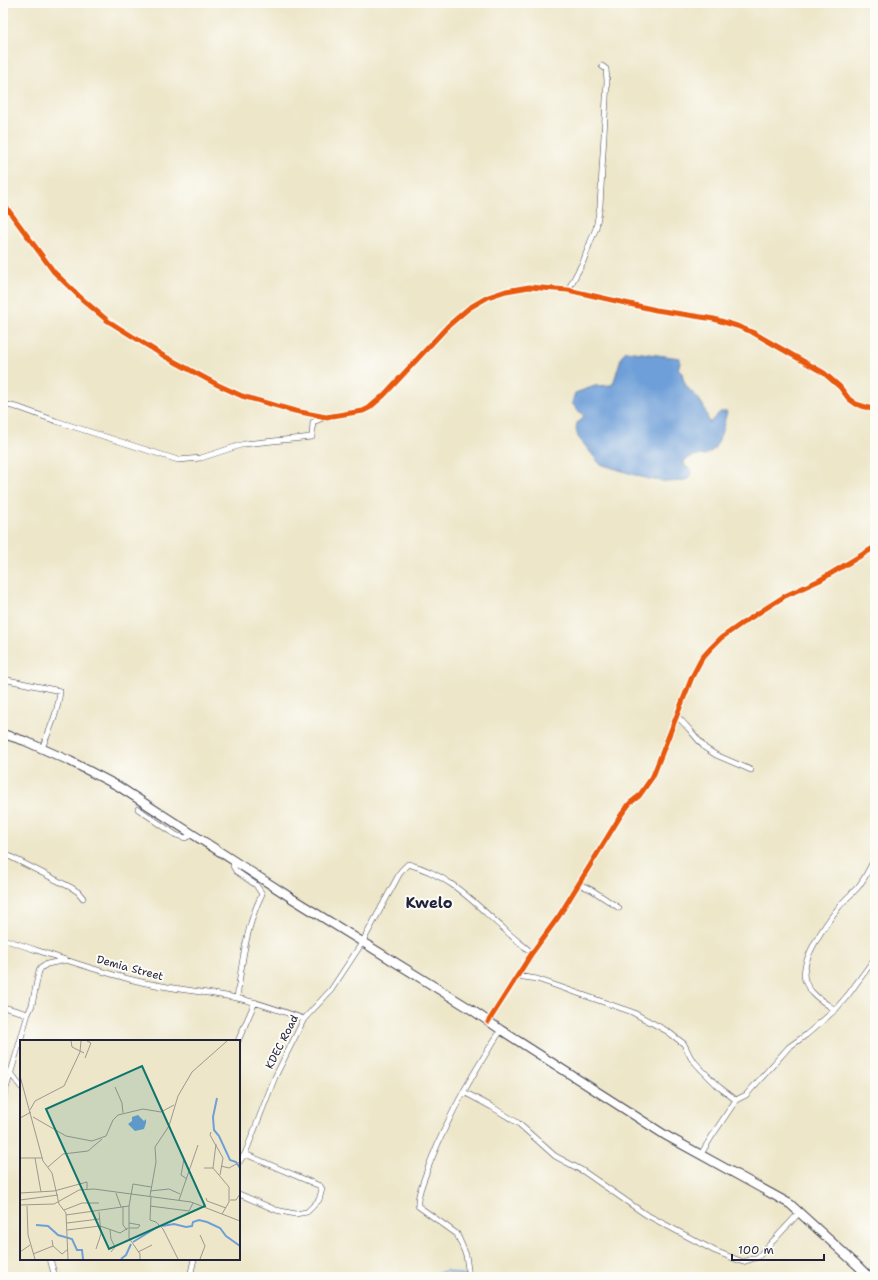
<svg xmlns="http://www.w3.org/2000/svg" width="878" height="1280" font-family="'Shantell Sans',sans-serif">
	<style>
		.water { fill: #6e9fd8; stroke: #48608a }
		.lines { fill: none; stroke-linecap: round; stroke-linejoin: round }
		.stream { stroke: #6e9fd8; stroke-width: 2 }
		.minor-casing { stroke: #403f50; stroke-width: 6 }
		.primary-casing { stroke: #403f50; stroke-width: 10 }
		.minor { stroke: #fff; stroke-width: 5 }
		.primary { stroke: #fff; stroke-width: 8 }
		.cycleway-casing { stroke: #fdfcf7; stroke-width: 8 }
		.cycleway { stroke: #e8590c; stroke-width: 5 }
		.labels { text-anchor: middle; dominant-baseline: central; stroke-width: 4; stroke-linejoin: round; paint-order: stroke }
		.street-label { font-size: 11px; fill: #22223b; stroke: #fdfcf7 }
		.district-label { font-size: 15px; font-weight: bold; fill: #22223b; stroke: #fdfcf7 }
		.inset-river { fill: none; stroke: #6e9fd8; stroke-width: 2 }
		.inset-road { fill: none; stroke: #9c9890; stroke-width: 1 }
		.view { fill: #0f766e; fill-opacity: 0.15; stroke: #0f766e; stroke-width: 2 }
		.inset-edge { fill: none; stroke: #22223b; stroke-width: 2 }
	</style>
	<rect width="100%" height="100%" fill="#fdfcf7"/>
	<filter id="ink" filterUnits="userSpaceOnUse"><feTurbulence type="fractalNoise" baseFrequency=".025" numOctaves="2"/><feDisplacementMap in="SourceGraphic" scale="8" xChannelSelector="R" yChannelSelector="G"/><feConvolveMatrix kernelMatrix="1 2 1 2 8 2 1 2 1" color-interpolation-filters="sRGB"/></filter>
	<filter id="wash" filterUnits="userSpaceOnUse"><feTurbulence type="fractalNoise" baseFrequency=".012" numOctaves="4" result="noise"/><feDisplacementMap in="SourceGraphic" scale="16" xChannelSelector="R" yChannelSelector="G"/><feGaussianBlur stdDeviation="0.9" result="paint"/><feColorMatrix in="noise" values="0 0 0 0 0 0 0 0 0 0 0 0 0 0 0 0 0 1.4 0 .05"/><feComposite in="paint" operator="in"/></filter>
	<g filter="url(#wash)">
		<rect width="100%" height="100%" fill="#ede6c9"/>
		<path class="water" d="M 626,351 L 680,358 L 680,363 L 678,369 L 682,372 C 683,388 692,390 700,401 C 705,407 707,416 709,423 L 720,412 L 727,412 C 723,425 720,452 704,455 C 694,457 694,453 684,461 L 685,466 L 690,469 L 691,473 L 688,479 L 679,481 L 670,482 L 648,479 L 600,464 L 578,437 L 576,429 L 577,423 C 581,420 584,419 583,414 L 577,410 L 572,403 L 575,393 L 595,386 L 612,385 L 614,381 L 622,355 Z"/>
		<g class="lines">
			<path class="stream" d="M 428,1277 L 446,1271 L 467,1277"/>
		</g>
	</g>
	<g filter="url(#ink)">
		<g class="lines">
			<defs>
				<path id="minor" d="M 3,203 L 54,272 L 82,299 L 108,321 L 164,356 L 218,385 L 242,396 L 295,411 L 326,417 L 363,411 L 369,408 L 384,395 L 448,326 L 469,308 L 488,297 L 506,291 L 529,287 L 568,290 L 656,310 L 714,319 L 737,326 L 752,332 L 824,373 L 840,387 L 849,399 L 856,404 L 875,410
					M 568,290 L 583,262 L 590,243 L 596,228 L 600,206 L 607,81 L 606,69 L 602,66
					M 3,404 L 20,408 L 56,421 L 178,460 L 201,458 L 244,444 L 312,437 L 313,422 L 326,417
					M 3,679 L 60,691 C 58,712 50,729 42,748
					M 677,716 L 690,730 L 705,748 L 716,755 L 751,770
					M 138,809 L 176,835 L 185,838 L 192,835
					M 3,853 L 72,888 L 78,892 L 83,898
					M 234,861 L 233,866 L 236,871 L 256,885 L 262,894 C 246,926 242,963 237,998
					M 579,884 L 592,890 L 619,908
					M 3,939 C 46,953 89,969 133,980 C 168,989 202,991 237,998 C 260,1003 282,1011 304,1019
					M 517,976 L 537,979 L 632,1012 L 667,1031 L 684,1044 L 691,1058 L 702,1070 L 719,1087 L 736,1100
					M 3,1007 L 28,1014
					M 835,1010 C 824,1002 809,994 805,980 C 799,961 827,922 839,907 C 844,900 852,894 858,887 C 865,879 870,867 875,858
					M 488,1022 L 532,953 L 559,916 L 621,815 L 630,803 L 639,796 L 653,776 L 692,677 L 702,658 L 711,648 L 721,638 L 741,624 L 785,596 L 820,580 L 875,547
					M 238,1041 L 255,1002
					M 3,1073 L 11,1074 L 21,1087
					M 464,1092 L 492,1107 L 518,1123 L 555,1156 L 583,1171 L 645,1214 L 715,1251 L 743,1262 L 758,1257 L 800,1212
					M 3,1099 L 28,1014 L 32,1005 L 39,971 L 41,968 L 47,964 L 66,960
					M 701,1154 L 714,1133 L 736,1100 L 746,1095 L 789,1047 L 806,1035 L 835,1010 L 848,995 L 875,958
					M 239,1162 L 245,1154 L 275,1077 L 304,1019 L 331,990 L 362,943 L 401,871 L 408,864 C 450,875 473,902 504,929 C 513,938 523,945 532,953
					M 239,1194 L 276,1210 L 295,1214 L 307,1212 L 319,1200 L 322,1189 L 320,1186 L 245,1154
					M 50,1259 L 55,1277
					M 190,1277 L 194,1259
					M 469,1277 L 466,1255 L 457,1234 L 418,1206 C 417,1197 421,1188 424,1179 C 442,1127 470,1077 501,1030"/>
				<path id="primary" d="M 3,734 L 25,741 L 70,761 L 118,786 L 293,899 L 469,1008 L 501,1030 L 665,1135 L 790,1204 L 857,1265 L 869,1277"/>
			</defs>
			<use href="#minor" class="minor-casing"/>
			<use href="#primary" class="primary-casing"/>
			<use href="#minor" class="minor"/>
			<use href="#primary" class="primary"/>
			<defs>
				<path id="cycleway" d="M 3,203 L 54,272 L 82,299 L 108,321 L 164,356 L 218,385 L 242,396 L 295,411 L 326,417 L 363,411 L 369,408 L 384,395 L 448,326 L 469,308 L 488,297 L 506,291 L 529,287 L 568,290 L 656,310 L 714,319 L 737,326 L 752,332 L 824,373 L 840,387 L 849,399 L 856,404 L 875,410
					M 488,1022 L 532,953 L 559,916 L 621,815 L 630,803 L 639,796 L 653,776 L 692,677 L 702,658 L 711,648 L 721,638 L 741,624 L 785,596 L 820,580 L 875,547"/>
			</defs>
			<use href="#cycleway" class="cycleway-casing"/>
			<use href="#cycleway" class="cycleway"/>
		</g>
	</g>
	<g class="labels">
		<g class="street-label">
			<text transform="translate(130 968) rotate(15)">Demia Street</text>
			<text transform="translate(282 1042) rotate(-63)">KDEC Road</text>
		</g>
		<g class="district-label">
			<text x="429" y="903">Kwelo</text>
		</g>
	</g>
	<g transform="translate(20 1040)">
		<rect width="220" height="220" fill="#ede6c9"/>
		<path d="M 118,75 L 124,81 L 126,79 L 126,83 L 124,89 L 115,91 L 108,84 L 112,81 L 112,77 Z" fill="#6e9fd8"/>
		<path class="inset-river" d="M 197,58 L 193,77 L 194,90 L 199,96 L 210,120 L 216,122 L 220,128M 16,185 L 28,186 L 38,195 L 52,199 L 57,210 L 62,210 L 63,219M 142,186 L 154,184 L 166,187 L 172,186 L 173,182 L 179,180 L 187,182 L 200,188 L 206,196 L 220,206M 113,202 L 139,186M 101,219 L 106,215 L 111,204"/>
		<path class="inset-road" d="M 51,1 L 52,7 L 64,13M 65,18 L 71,3 L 67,1M 0,36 L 23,121 L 32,133 L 39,164 L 46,173 L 48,219M 95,47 L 102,63 L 103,73M 10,70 L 15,61 L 44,46 L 60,12 L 61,1M 13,77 L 46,96 L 72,101 L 86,96 L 93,80 L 98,75 L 123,69 L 141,72 L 154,65M 0,78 L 11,72M 191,92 L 190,95 L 203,118 L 200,135M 0,118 L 22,118M 15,118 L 21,152M 164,119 L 161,135 L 167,139M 201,126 L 209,128 L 220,122M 28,127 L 43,114 L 68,111 L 82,99M 184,128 L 193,128 L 209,147 L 209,162 L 202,174M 193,128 L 196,104M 130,151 L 149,149 L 160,154M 0,153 L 34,151 L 67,142 L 67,149M 96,153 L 101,167M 130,156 L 136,122 L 135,107 L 149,86 L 158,56 L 172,32 L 207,1M 131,157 L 130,180 L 136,182 L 143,189 L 158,219M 186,158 L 187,161 L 206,168M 0,160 L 38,155M 159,160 L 178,105M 210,160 L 216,160 L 220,154M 0,165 L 34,164 L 59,150 L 74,149 L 171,162 L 220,181M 7,166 L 8,195 L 15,219M 103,166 L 103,185 L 107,190M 130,166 L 169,171 L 173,163M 44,170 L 62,163 L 79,163M 46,175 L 109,166M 47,183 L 79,179M 109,188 L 118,188 L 120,185 L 109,183M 47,190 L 80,186 L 100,193 L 108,188M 90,190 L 91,199 L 95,207 L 91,212M 180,195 L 185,206 L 180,219M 33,206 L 42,214 L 48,209M 76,209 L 81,194 L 79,172M 0,212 L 10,205M 118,212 L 132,205M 13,214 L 33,206 L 32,200M 120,219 L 120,214 L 109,198 L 109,166 L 113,144 L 131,147"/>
		<path class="view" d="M 122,26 L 185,166 L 89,209 L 26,69 Z"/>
		<rect width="220" height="220" class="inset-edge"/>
	</g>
	<rect width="878" height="1280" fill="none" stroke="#fdfcf7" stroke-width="16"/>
	<path d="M732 1254v6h92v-6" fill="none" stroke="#22223b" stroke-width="2"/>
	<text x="738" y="1254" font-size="12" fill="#22223b" stroke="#fdfcf7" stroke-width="3" paint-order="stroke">100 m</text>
</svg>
